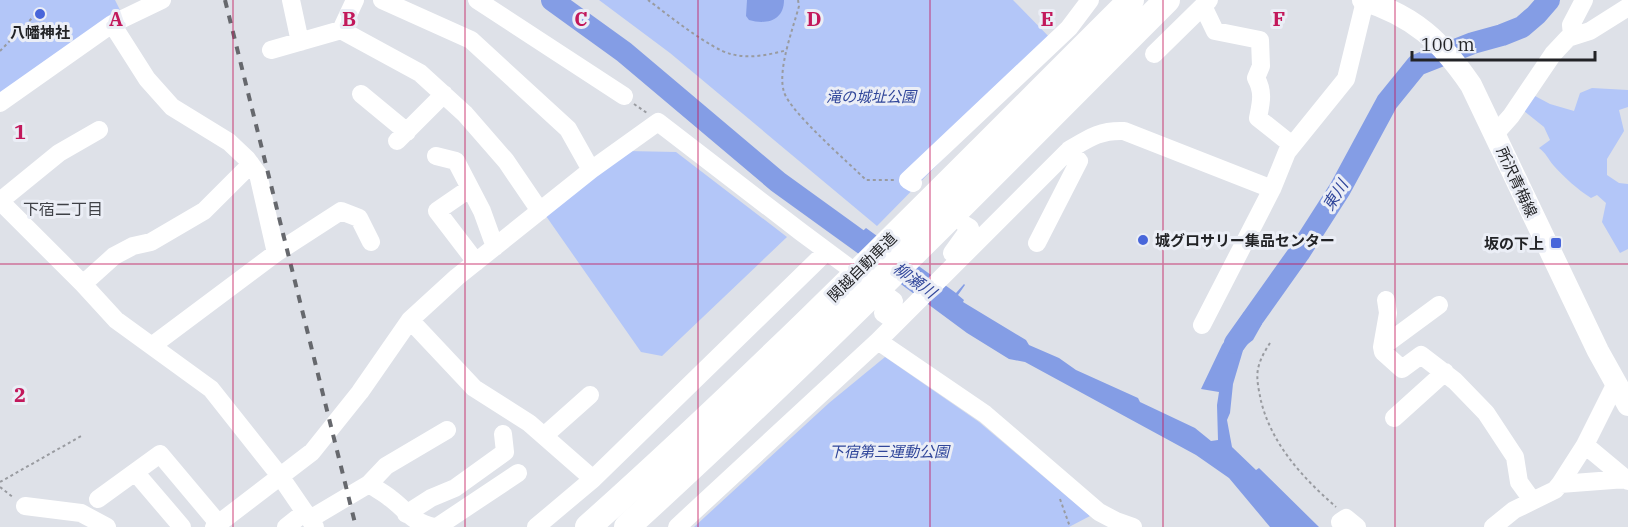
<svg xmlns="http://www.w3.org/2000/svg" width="1628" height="527" font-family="'IBM Plex Serif','Noto Sans JP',serif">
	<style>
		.green { fill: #b3c6f8 }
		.water { fill: #849de5 }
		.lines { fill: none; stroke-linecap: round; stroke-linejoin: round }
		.river { stroke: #849de5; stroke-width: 22 }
		.path { stroke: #999ba0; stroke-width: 2; stroke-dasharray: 3 3; stroke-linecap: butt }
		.minor { stroke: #fff; stroke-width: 18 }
		.major { stroke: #fff; stroke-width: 22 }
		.highway { stroke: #fff; stroke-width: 26 }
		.rail { stroke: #66686d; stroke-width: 4; stroke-dasharray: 8 8; stroke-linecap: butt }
		.grid { fill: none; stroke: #c2185b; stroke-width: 1.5; stroke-opacity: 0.55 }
		.poi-dot { fill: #4866da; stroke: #ebeef6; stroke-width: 2 }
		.labels { text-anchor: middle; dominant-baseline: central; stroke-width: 6; stroke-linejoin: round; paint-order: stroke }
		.poi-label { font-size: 15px; font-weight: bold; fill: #222326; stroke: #ebeef6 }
		.park-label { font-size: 15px; font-style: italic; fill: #30469a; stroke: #ebeef6 }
		.street-label { font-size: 15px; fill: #222326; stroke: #ebeef6 }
		.water-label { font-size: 16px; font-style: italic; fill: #31479b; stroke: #ebeef6 }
		.neighbourhood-label { font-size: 16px; fill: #3f4147; stroke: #ebeef6 }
		.grid-label { font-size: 20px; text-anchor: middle; font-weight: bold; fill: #c2185b; stroke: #ebeef6; stroke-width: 6; stroke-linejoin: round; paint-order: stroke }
	</style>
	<rect width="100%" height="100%" fill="#dee1e8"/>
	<path class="green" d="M 0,0 L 115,0 L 124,18 L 0,103 Z
		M 599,0 L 1013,0 L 1056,44 L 877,226 L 670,53 Z
		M 1592,88 L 1628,90 L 1628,107 L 1619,110 L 1624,131 L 1607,159 L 1607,175 L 1619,183 L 1628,184 L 1628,249 L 1620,253 L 1602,222 L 1606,203 L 1597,195 L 1591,198 C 1577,189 1565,178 1554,166 C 1548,159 1546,153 1539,148 L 1550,140 L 1544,127 L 1524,111 L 1525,106 L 1535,96 L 1550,104 L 1574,111 L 1580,93 Z
		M 627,151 L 676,152 L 787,237 L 662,356 L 641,352 L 546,216 Z
		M 885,357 L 979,422 L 1090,516 L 1069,527 L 694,527 L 829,403 Z"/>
	<path class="water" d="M 747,0 L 784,0 C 784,21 766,25 749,20 L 746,16 Z
		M 866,228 L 956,293 L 964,284 L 965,285 L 958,295 L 964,300 L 963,302 L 1026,340 L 1029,345 L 1059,358 L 1076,370 L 1138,398 L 1140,402 L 1195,428 L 1211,441 L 1218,440 L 1217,405 L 1219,392 L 1201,389 L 1222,345 L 1244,312 L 1262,324 L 1253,340 L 1244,347 L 1233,384 L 1230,413 L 1227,420 L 1232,447 L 1256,470 L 1259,468 L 1319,527 L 1270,527 L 1229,478 L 1196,455 L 1025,362 L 1009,359 L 967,333 L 848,245 Z"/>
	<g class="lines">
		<path class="river" d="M 552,0 L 624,52 L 778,182 L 879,255
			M 1235,343 L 1299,253 L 1340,189 L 1387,102 L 1417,65 L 1473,43 L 1502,35 L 1522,27 L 1536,15 L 1549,0"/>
		<path class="path" d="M 648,0 C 667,14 710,49 731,54 C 749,59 769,55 787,50
			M 798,0 L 799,6 C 793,29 777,70 784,92 C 790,112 849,163 866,180 L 894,180
			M 0,51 L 34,16
			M 634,104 L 647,113
			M 1270,343 C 1265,351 1260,359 1258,369 C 1256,379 1259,391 1261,401 C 1272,445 1303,478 1336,507
			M 0,482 L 83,435
			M 0,487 L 14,498
			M 1060,499 L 1070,527"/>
		<path class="minor" d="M 162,0 L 112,24 L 147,79 L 172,107 L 229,142 L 247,159 L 258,174 L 276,253
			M 291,0 L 300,42
			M 382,0 L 471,40 L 568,129 L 591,170
			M 477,0 L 624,96
			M 1203,6 L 1215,31 L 1260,40 L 1261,66 L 1256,78 C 1264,92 1261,103 1258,118 L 1292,145
			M 341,30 L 355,0
			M 1572,35 L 1571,25 L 1584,0
			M 271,50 L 341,30 L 420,73 L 465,114 L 506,161 L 540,211
			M 1154,54 L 1209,0
			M 361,94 L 407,132
			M 0,103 L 112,24
			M 1495,134 L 1511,116 L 1553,54 L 1568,38 L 1590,31 L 1628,7
			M 397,141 L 444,94
			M 436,156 L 456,161 L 482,211 L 495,247
			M 913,183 L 908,180 L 1069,28 L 1090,0
			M 469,189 L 437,211 L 476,262
			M 0,201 L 83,284 L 116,320 L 211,389 L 280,476 L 315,527
			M 0,201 L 59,153 L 99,130
			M 1037,243 L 1079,161 L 1069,150
			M 952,253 L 970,228 L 965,225
			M 83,284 L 114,256 L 133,246 L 151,242 L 204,211 L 251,164
			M 1386,300 L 1388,313 L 1382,347 L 1383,352 L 1402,369 L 1421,355 L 1455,381 L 1486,413 L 1515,457 L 1519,482 L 1532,500
			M 410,320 L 474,388 L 529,423 L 593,479
			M 1202,325 L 1272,189
			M 878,341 L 985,414 L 1099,512 L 1116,521 L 1133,527
			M 153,345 L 276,253 L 341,211 L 359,218 L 371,242
			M 1382,347 L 1439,305
			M 1394,418 L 1445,372
			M 545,435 L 590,395
			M 1585,445 L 1626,479
			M 135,472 L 182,527
			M 369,484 C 376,489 384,493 390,498 C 408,511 409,521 434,527
			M 1560,484 L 1626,479 L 1628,481
			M 98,499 L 160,454 L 218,523
			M 25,506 L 81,513 L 107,527
			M 406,514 L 431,498 L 455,488 L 505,452 L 503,434
			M 310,519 L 369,484 L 386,466 L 447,430
			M 1340,522 L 1346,518 L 1357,527
			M 214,527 L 312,452 L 360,392 L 410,320 L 457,277 L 591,170 L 658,122 L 801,232 L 894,301 L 883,313 L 896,322
			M 286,527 L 305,512
			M 437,527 L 518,473
			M 536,527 L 593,479 L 827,251
			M 677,527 L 878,341 L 1069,150 C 1089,138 1100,130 1124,131 L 1272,189 L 1287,152 L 1346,79 L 1365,1
			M 1493,527 L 1514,510 L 1555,490 L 1560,484 L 1585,445 L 1616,383"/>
		<path class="major" d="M 1363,0 C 1414,16 1441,41 1471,85 L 1598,351 L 1628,405"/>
		<path class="highway" d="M 588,527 C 776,359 952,178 1131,0
			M 627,527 C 813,358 989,178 1167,0"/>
		<path class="rail" d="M 225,0 L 356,527"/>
	</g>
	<path class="grid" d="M 233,0 L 233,527M 465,0 L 465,527M 698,0 L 698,527M 930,0 L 930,527M 1163,0 L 1163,527M 1395,0 L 1395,527M 0,264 L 1628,264"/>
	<g class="poi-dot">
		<circle cx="40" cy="14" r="6"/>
		<circle cx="1143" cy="240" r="6"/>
		<rect x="1550" y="237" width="12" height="12" rx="3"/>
	</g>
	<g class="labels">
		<g class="poi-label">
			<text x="40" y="32">八幡神社</text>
			<text x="1155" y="240" text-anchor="start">城グロサリー集品センター</text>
			<text x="1544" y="243" text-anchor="end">坂の下上</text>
		</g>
		<g class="park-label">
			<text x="871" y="96">滝の城址公園</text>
			<text x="889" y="451">下宿第三運動公園</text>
		</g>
		<g class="street-label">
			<text transform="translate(1517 182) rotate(65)">所沢青梅線</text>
			<text transform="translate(862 267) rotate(-45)">関越自動車道</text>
		</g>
		<g class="water-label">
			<text transform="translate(1335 195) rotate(-58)">東川</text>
			<text transform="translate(915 280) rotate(36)">柳瀬川</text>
		</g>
		<g class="neighbourhood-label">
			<text x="63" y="209">下宿二丁目</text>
		</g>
	</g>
	<g class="grid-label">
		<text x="116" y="26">A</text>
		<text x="349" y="26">B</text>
		<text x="581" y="26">C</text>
		<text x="814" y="26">D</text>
		<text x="1047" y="26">E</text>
		<text x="1279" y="26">F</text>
		<text x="20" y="139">1</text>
		<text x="20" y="402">2</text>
	</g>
	<path d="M1412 51v9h183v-9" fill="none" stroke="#222326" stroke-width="3"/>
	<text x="1421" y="51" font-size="18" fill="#222326" stroke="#ebeef6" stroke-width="4.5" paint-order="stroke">100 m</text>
</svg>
